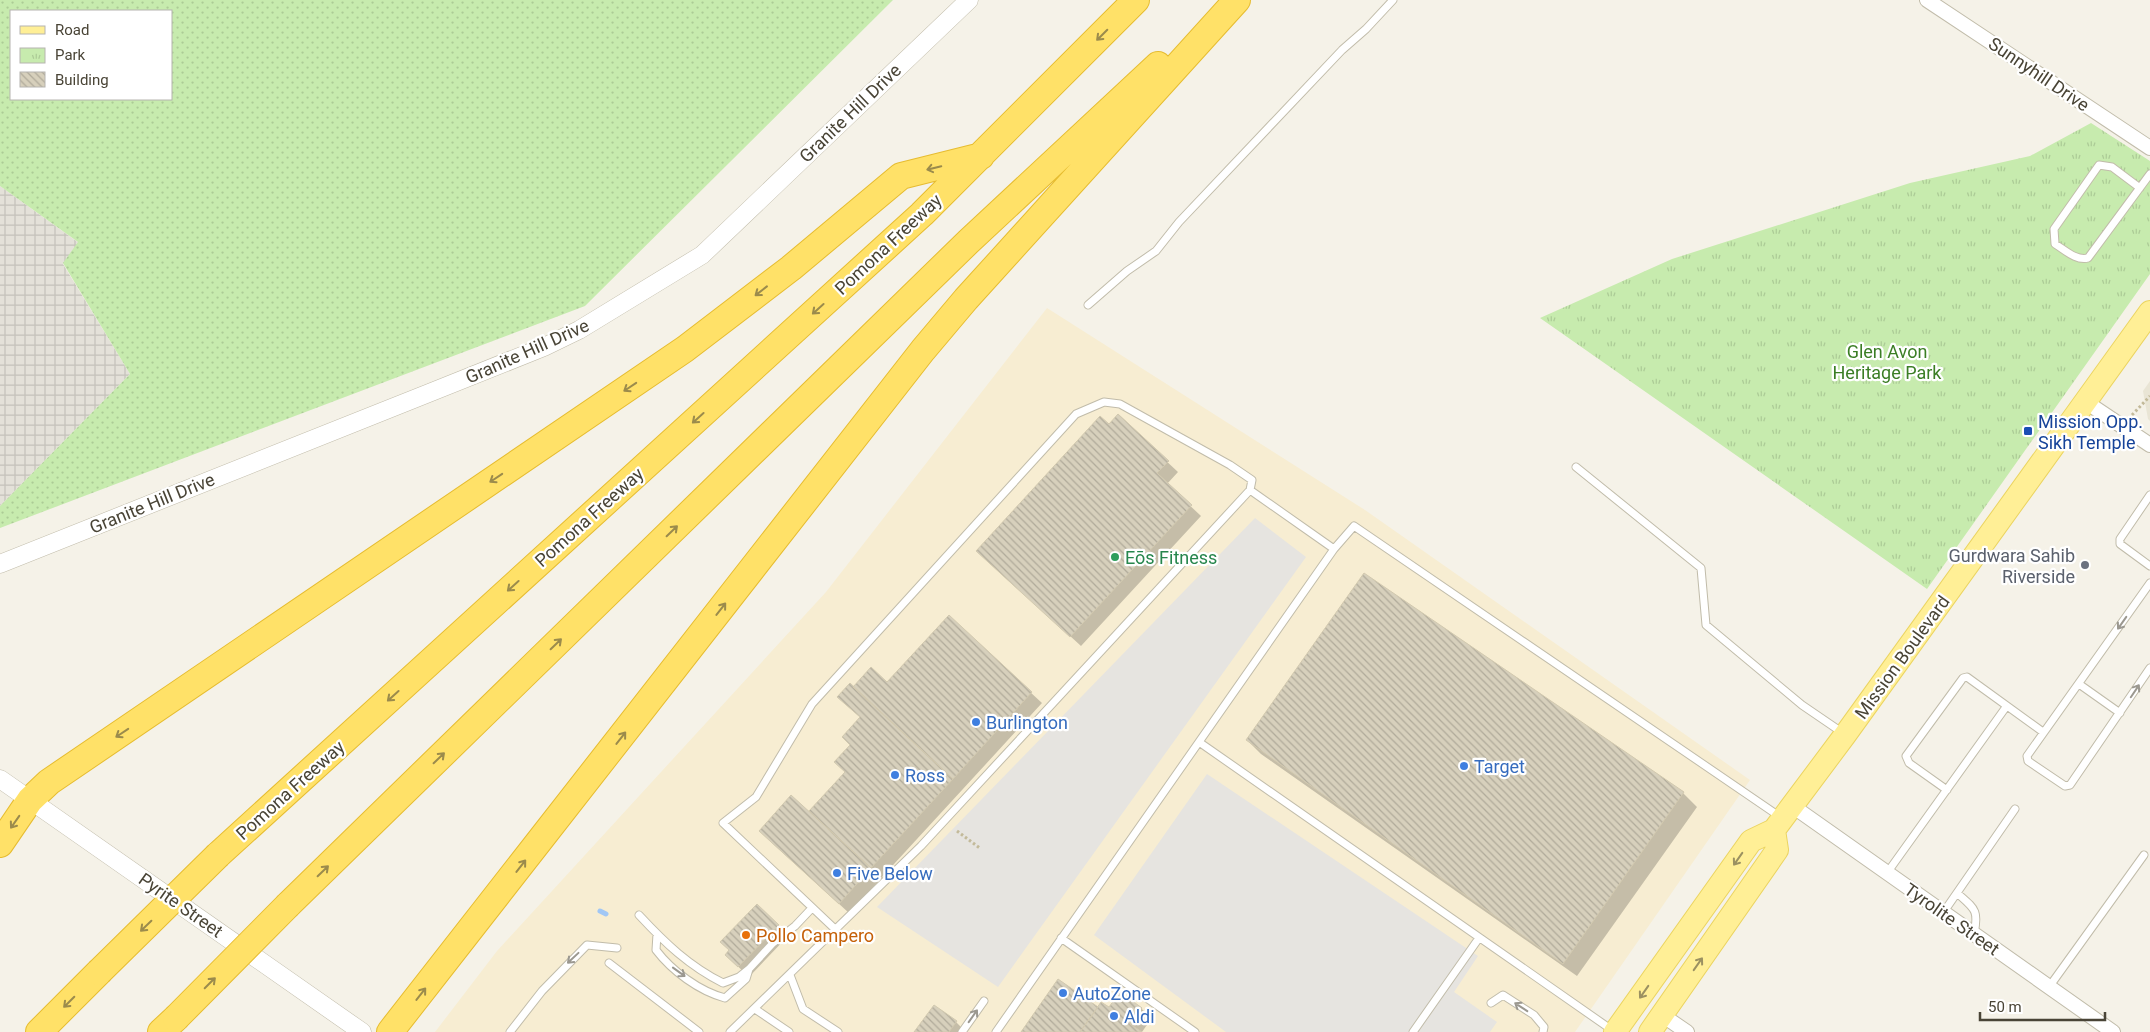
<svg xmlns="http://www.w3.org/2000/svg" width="2150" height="1032" font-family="Roboto,sans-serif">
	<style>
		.residential { fill: #e9e5d5 }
		.commercial { fill: #f7edd2 }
		.industrial { fill: url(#industrial-grid) }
		.grass { fill: url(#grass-dots); fill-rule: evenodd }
		.park { fill: url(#park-tufts) }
		.parking { fill: #e6e4e0 }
		.shadow { fill: #0003 }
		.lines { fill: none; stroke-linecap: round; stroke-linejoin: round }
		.stream { stroke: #a1c7f5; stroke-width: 5 }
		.building { fill: url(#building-back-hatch); stroke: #d2c9af }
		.service-casing { stroke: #c1bcaa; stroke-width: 9 }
		.minor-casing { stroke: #c1bcaa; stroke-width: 16 }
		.tertiary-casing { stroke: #c1bcaa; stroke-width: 19 }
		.primary-casing { stroke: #ebd460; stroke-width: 24 }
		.motorway-casing { stroke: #e6bc30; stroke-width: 28 }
		.path { stroke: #c3ba9a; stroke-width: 3; stroke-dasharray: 2.5 2.5; stroke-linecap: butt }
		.service { stroke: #fff; stroke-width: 7 }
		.minor { stroke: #fff; stroke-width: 14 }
		.tertiary { stroke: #fff; stroke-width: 18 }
		.primary { stroke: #ffef96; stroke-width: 22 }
		.motorway { stroke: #ffe168; stroke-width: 26 }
		.motorway-bridge-casing { stroke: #e6bc30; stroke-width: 28; stroke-linecap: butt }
		.motorway-bridge { stroke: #ffe168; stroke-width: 26 }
		.oneway { stroke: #9b8b4c }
		.oneway2 { stroke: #9b9890 }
		.oneway3 { stroke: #9b9161 }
		.transit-dot { fill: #1a4fb4; stroke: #fff; stroke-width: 2 }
		.leisure-dot { fill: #2e9e5b; stroke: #fff; stroke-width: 2 }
		.worship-dot { fill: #6b7280; stroke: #fff; stroke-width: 2 }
		.shop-dot { fill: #3f7fe0; stroke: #fff; stroke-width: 2 }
		.food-dot { fill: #e8710a; stroke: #fff; stroke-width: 2 }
		.labels { text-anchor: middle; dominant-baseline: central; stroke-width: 4.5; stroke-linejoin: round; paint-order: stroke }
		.street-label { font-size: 18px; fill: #494436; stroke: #fff }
		.park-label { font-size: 18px; fill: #3b7e25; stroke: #fff }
		.transit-label { font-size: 18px; fill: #164399; stroke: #fff; text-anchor: start }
		.worship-label { font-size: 18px; fill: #5b616d; stroke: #fff; text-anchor: end }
		.leisure-label { font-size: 18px; fill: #27864d; stroke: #fff; text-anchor: start }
		.shop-label { font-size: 18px; fill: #366cbe; stroke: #fff; text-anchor: start }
		.food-label { font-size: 18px; fill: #c56008; stroke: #fff; text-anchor: start }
	</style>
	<defs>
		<pattern id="industrial-grid" width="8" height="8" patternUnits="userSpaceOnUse" patternTransform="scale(1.25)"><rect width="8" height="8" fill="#e4e1d9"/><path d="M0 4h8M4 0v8" fill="none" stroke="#c5c2bb"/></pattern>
		<pattern id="grass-dots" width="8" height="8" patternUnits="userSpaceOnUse" patternTransform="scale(1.25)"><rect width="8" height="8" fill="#c7ebae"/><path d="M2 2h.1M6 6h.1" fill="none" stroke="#accb96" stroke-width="1.8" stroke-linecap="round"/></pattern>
		<pattern id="park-tufts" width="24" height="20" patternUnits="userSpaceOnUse" patternTransform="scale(1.25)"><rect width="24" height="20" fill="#c7ebae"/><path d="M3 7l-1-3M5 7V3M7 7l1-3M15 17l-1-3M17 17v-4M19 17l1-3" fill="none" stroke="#accb96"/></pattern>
		<pattern id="building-back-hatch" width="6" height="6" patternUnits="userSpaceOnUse" patternTransform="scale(1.25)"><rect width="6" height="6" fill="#d7d0bc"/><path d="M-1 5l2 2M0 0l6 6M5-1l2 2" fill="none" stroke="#b0aa9a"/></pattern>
	</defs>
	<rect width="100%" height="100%" fill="#f5f2e8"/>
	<path class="residential" d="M 2150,381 L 2150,421 L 2148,419 L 2143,391 Z"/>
	<path class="commercial" d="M 1047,308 L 1365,510 L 1750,780 L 1575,1032 L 435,1032 L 497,951 L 826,592 Z"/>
	<path class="industrial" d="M 0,186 L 79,243 L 63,264 L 130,374 L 0,506 Z"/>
	<path class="grass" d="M 0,0 L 893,0 L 585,306 L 0,528 L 0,506 L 130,374 L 63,263 L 78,242 L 0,186 ZM 11,11 L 171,11 L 171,99 L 11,99 Z"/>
	<path class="park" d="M 2091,123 L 2150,161 L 2150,274 L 1927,589 L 1540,318 L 1672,259 L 1910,183 L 2030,156 Z"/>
	<path class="parking" d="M 1255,518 L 1306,557 L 998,987 L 877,907 Z
		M 1207,774 L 1478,956 L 1454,992 L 1497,1022 L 1490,1032 L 1226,1032 L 1094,935 Z"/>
	<path class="shadow" d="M 1118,416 L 1178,472 L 1167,484 L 1201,516 L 1081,646 L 988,561 Z
		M 1364,575 L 1683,793 L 1697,807 L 1577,976 L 1261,754 L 1247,740 Z
		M 949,617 L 1042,703 L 849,913 L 770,841 L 810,813 L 847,772 L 852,745 L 861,717 L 853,688 L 888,684 Z
		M 757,906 L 788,936 L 749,977 L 726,955 Z
		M 934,1007 L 956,1022 L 966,1032 L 916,1032 Z
		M 1097,1008 L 1141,1008 L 1151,1019 L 1142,1032 L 1022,1032 Z"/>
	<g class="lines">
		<path class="stream" d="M 600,911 L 606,914"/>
	</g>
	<path class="building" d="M 1118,414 L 1169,461 L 1157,473 L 1192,505 L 1070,637 L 976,551 L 1100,416 L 1109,424 Z
		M 1364,573 L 1684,792 L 1563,964 L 1246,740 Z
		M 949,615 L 1032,692 L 953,779 L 853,687 L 871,667 L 887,682 Z
		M 850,683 L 953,779 L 871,868 L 809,811 L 845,772 L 834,762 L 850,745 L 842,737 L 860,717 L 837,697 Z
		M 791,795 L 871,868 L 839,904 L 759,831 Z
		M 757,904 L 779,925 L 738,967 L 725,955 L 729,950 L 720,942 Z
		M 1058,979 L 1098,1007 L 1080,1032 L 1021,1032 Z
		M 1120,992 L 1142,1008 L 1130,1024 L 1142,1032 L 1080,1032 L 1101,1002 L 1109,1007 Z
		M 934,1005 L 957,1021 L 949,1032 L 914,1032 Z"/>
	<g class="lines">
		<defs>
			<path id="service" d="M 2140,188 L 2112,167 L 2099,165 L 2054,229 L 2055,244 C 2065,250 2076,261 2088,258 L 2150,174
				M 1088,305 L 1127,271 L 1156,251 L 1179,222 L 1342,50 L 1366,29 L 1393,0
				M 1576,467 L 1701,568 L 1706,625 L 1802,705 L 1843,733
				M 2150,495 L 2120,539 L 2120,544 L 2150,566
				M 1334,549 L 1354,526 L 1779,816
				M 2150,583 L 2027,756 L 2028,761 L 2065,786 L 2070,785 L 2150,668
				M 2079,684 L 2120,713
				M 1199,742 L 1612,1030
				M 1947,790 L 1909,763 L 1906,756 L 1963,678 L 1967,677 L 2043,732
				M 1887,873 L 2006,707
				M 1957,893 C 1975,909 1979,910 1974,934
				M 1943,913 L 2015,809
				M 639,915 C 665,943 689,966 723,983 L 739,977 L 749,969
				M 657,934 L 656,950 C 672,971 699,991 725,998 L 746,979 L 749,969 L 773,943 L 795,926 L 812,908
				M 1061,938 L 1195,1032
				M 609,963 L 699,1032
				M 790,975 L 803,1009 L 838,1032
				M 2049,987 L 2144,855
				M 1491,1003 L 1503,995 L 1534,1015 L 1544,1027 L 1543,1032
				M 755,1009 L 789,1032
				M 510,1032 L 542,991 L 587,945 L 617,948
				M 730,1032 L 921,846 L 1250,490 L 1252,480 L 1230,465 L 1120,404 L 1104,402 L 1076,414 L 812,704 L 756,797 L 723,823 L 836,930
				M 962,1032 L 984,1001
				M 996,1032 L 1334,549 L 1250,490
				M 1413,1032 L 1479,938"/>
			<path id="minor" d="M 1927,0 L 2150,148
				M 2086,402 L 2150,445
				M 1791,805 L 2113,1032
				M 1662,1015 L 1687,1032"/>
			<path id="tertiary" d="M 0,564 L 429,393 L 544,347 L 579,330 L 702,255 L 969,0
				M 0,779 L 362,1032"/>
			<path id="primary" d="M 1615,1032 L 1751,841 L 1774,830 L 1845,735 L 2150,312
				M 1650,1032 L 1777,850 L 1774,830"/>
			<path id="motorway" d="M 0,844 L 30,800 L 49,782 L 685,349 L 791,268 L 901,176 L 981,156
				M 218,855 L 922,214 L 1136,0
				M 288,905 L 968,242 L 1158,65
				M 39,1032 L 99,972
				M 161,1032 L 176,1018
				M 390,1032 L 923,350 L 966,299 L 1237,0"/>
		</defs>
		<use href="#service" class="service-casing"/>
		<use href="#minor" class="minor-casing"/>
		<use href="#tertiary" class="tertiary-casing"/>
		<use href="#primary" class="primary-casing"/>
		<use href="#motorway" class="motorway-casing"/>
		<path class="path" d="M 2132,415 L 2150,396
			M 957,831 L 981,849"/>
		<use href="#service" class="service"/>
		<use href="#minor" class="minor"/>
		<use href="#tertiary" class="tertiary"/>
		<use href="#primary" class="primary"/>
		<use href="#motorway" class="motorway"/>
		<defs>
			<path id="motorway-bridge" d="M 99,972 L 218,855
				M 176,1018 L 288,905"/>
		</defs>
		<use href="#motorway-bridge" class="motorway-bridge-casing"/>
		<use href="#motorway-bridge" class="motorway-bridge"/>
	</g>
	<defs><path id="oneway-shaft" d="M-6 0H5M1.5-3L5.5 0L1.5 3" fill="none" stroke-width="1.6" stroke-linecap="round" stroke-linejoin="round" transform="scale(1.25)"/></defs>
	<g class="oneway">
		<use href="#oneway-shaft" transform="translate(1102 35) rotate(135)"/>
		<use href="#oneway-shaft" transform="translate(934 168) rotate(166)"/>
		<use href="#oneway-shaft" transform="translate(761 291) rotate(142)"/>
		<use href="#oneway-shaft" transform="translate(818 309) rotate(138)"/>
		<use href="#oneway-shaft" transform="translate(630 387) rotate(146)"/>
		<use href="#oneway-shaft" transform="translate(698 418) rotate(138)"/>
		<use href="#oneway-shaft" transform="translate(496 478) rotate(146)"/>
		<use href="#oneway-shaft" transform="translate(672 531) rotate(-44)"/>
		<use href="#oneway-shaft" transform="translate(513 586) rotate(138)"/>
		<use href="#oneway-shaft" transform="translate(721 609) rotate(-52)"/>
		<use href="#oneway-shaft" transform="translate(556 644) rotate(-44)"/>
		<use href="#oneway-shaft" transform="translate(393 696) rotate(138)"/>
		<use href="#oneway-shaft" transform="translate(122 733) rotate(146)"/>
		<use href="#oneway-shaft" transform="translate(621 738) rotate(-52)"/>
		<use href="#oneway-shaft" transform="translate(439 758) rotate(-44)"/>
		<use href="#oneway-shaft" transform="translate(15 822) rotate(125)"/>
		<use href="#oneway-shaft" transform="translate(521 866) rotate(-52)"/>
		<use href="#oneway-shaft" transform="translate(323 871) rotate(-44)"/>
		<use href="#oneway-shaft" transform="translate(146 926) rotate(136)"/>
		<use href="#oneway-shaft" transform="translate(210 983) rotate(-45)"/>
		<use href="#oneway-shaft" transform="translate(421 994) rotate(-52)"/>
		<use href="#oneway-shaft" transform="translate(69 1002) rotate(135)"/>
	</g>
	<g class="oneway2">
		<use href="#oneway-shaft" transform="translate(2122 623) rotate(125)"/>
		<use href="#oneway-shaft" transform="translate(2135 691) rotate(-56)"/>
		<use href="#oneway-shaft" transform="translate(573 958) rotate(137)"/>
		<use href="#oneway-shaft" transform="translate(679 972) rotate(36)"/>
		<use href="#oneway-shaft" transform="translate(1521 1007) rotate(-147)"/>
		<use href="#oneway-shaft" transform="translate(973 1016) rotate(-55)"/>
	</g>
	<g class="oneway3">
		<use href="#oneway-shaft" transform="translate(1738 859) rotate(125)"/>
		<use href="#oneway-shaft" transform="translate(1698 964) rotate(-55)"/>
		<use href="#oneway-shaft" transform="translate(1644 992) rotate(125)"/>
	</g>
	<rect class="transit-dot" x="2023" y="426" width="10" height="10" rx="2.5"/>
	<circle class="leisure-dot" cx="1115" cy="557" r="5"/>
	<circle class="worship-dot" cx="2085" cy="565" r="5"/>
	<g class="shop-dot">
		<circle cx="976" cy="722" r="5"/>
		<circle cx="1464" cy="766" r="5"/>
		<circle cx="895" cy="775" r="5"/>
		<circle cx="837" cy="873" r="5"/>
		<circle cx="1063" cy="993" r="5"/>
		<circle cx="1114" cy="1016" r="5"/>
	</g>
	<circle class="food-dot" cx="746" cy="935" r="5"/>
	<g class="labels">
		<g class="street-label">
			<text transform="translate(2039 74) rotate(34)">Sunnyhill Drive</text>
			<text transform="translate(850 113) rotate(-44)">Granite Hill Drive</text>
			<text transform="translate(888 244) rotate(-43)">Pomona Freeway</text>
			<text transform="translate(527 351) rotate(-24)">Granite Hill Drive</text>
			<text transform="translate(152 503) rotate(-22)">Granite Hill Drive</text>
			<text transform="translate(589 517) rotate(-42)">Pomona Freeway</text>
			<text transform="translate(1902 657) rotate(-54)">Mission Boulevard</text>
			<text transform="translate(290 790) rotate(-42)">Pomona Freeway</text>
			<text transform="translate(181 905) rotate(35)">Pyrite Street</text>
			<text transform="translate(1952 919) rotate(35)">Tyrolite Street</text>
		</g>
		<g class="park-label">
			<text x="1887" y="351">Glen Avon<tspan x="1887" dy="21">Heritage Park</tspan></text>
		</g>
		<g class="transit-label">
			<text x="2038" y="421">Mission Opp.<tspan x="2038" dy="21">Sikh Temple</tspan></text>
		</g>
		<g class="worship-label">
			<text x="2075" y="555">Gurdwara Sahib<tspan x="2075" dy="21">Riverside</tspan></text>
		</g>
		<g class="leisure-label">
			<text x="1125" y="557">Eōs Fitness</text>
		</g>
		<g class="shop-label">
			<text x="986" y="722">Burlington</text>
			<text x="1474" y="766">Target</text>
			<text x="905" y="775">Ross</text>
			<text x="847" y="873">Five Below</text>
			<text x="1073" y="993">AutoZone</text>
			<text x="1124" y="1016">Aldi</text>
		</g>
		<g class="food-label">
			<text x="756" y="935">Pollo Campero</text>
		</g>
	</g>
	<rect x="10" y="10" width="162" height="90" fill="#ffffff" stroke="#b6b4af"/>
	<rect x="20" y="26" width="25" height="8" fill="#ffef96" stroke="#b6b4af"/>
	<text x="55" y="35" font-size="15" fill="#494436">Road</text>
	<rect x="20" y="48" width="25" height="15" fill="url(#park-tufts)" stroke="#b6b4af"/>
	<text x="55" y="60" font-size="15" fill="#494436">Park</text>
	<rect x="20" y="72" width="25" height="15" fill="url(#building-back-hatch)" stroke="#b6b4af"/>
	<text x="55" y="85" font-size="15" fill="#494436">Building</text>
	<path d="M1980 1012v8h125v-8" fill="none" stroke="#494436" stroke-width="2.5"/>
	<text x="1988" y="1012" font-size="15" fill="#494436" stroke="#ffffff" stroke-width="4" paint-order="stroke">50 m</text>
</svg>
